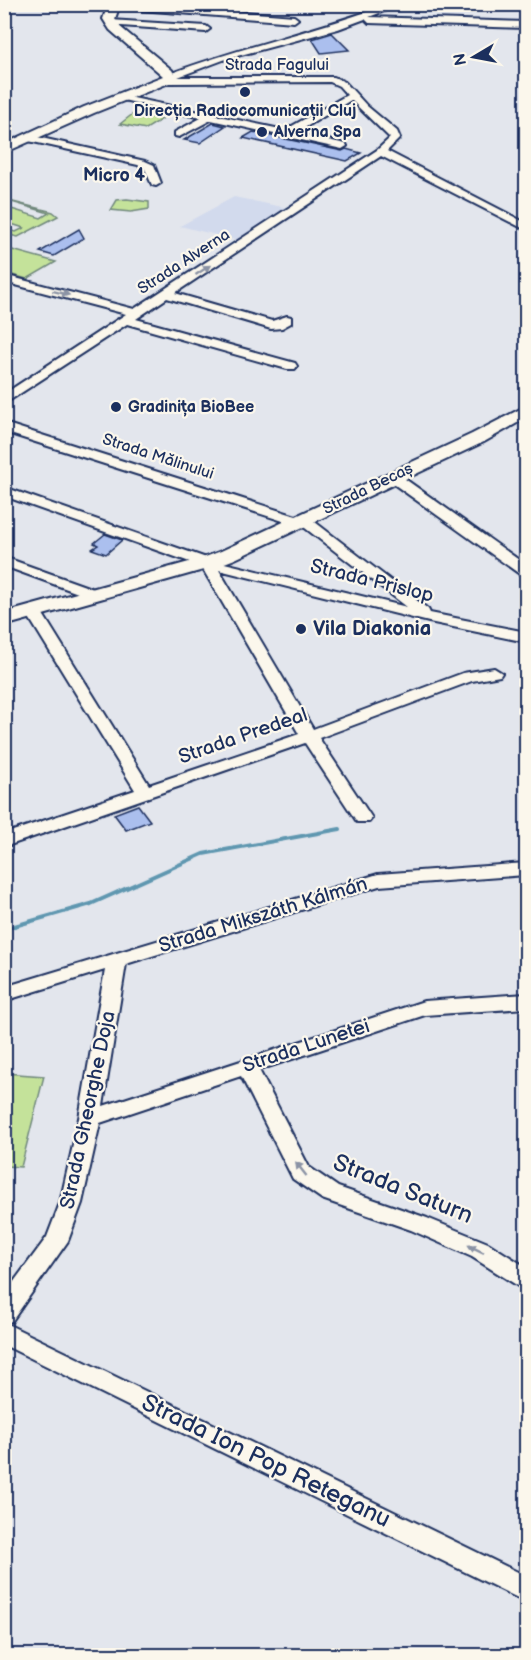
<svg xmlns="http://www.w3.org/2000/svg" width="531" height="1660" font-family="'Balsamiq Sans',sans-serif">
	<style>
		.built { fill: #d2daed }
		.green { fill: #c4e29a; stroke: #70887c; stroke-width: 1.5 }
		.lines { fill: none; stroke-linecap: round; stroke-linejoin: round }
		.stream { stroke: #5f97b0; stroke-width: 4 }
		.building { fill: #abbfee; stroke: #1b2f5e; stroke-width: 1.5 }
		.minor-casing { stroke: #1b2f5e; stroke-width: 4 }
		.major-casing { stroke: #1b2f5e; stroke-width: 4 }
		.minor { fill: #fbf7ec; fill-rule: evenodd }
		.major { fill: #fbf7ec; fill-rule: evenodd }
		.oneway { fill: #8b93a5 }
		.poi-dot { fill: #1b2f5e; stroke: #fbf7ec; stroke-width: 2 }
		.labels { text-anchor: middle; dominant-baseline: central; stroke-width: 4.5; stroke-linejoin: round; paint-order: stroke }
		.far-street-label { font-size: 16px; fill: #1b2f5e; stroke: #fbf7ec }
		.far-poi-label { font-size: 16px; font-weight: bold; fill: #1b2f5e; stroke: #fbf7ec; text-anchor: start }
		.far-neighbourhood-label { font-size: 18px; font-weight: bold; fill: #1b2f5e; stroke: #fbf7ec }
		.street-label { font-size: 20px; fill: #1b2f5e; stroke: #fbf7ec }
		.poi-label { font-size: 20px; font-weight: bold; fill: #1b2f5e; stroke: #fbf7ec; text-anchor: start }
		.near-street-label { font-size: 24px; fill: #1b2f5e; stroke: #fbf7ec }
	</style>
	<rect width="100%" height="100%" fill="#e3e6ed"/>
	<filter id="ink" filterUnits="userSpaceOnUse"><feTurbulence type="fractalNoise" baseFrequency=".0167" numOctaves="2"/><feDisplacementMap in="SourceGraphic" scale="12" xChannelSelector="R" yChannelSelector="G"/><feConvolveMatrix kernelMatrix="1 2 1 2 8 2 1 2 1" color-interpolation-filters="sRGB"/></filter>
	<g filter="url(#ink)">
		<path class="built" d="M 234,197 L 287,208 L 237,240 L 180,226 Z"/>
		<path class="green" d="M 134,113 L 162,119 L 146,129 L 120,124 Z
			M 127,199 L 149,202 L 149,209 L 131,212 L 111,210 L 117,200 Z
			M 5,200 L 53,212 L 58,216 L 18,237 L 5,234 L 5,229 L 16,232 L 24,228 L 5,222 L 5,207 L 41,218 L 49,213 Z
			M 4,248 L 5,248 L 56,262 L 27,279 L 5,273 Z
			M 4,1073 L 44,1076 L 21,1167 L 5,1166 Z"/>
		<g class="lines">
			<path class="stream" d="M 4,929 L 91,904 L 203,854 L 340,829"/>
		</g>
		<path class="building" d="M 332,33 L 349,50 L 321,53 L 312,39 Z
			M 213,123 L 225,126 L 200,143 L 184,140 Z
			M 253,132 L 342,151 L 346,149 L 361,153 L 347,161 L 243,138 Z
			M 79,229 L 84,238 L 54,256 L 40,252 Z
			M 105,534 L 122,540 L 106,554 L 92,549 L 98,545 L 94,543 Z
			M 138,805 L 150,821 L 126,830 L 114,814 Z"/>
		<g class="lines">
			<defs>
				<path id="minor" d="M 141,4 L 294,16 L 298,19 L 294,22 L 114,8 L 110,5 Z
					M 389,4 L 402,4 L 369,17 L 526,22 L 526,28 L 369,23 L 365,19 L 338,29 L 226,59 L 178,77 L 334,77 L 345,82 L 367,106 L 397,131 L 400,138 L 387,151 L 526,223 L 526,230 L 381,156 L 175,293 L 272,321 L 287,316 L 291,317 L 291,323 L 282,328 L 271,329 L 167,298 L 136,319 L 295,363 L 297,366 L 295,369 L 287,369 L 127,324 L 4,404 L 4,394 L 126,314 L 4,282 L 4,275 L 134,309 L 377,150 L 390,138 L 351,100 L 296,133 L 346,144 L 347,146 L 342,149 L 211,120 L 179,137 L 175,136 L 175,132 L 201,118 L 119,99 L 119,95 L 285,130 L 347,95 L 339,86 L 330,82 L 167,83 L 162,80 L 168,77 L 169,74 C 241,47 316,31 389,4 Z
					M 110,20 L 206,26 L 210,29 L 206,32 L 107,25 L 106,23 Z
					M 28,135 L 145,161 L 154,165 L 161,183 L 156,186 L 152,185 L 145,169 L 138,165 L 24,140 L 23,138 Z
					M 4,423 L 315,522 L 428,609 L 430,613 L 526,632 L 526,642 L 429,622 L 219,570 L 313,729 L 463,673 L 494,668 L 502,673 L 500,676 L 472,681 L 319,738 L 372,818 L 369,822 L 357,822 L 305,743 L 4,847 L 4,834 L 135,790 L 25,611 L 28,608 L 33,606 L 41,611 L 149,785 L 299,734 L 201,566 L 4,496 L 4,487 L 212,560 L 407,607 L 305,528 L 4,432 Z
					M 393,473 L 398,474 L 526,565 L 526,576 L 521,575 L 388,480 L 386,477 Z
					M 4,557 L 99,591 L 102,594 L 99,597 L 89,597 L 4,566 Z
					M 526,863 L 526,875 L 379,886 L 126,964 L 103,1106 L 424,1001 L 526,994 L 526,1008 L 425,1015 L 259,1070 L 309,1167 L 338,1187 L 427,1218 L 488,1243 L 526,1267 L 526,1288 L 518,1286 L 472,1257 L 411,1230 L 322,1199 L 293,1179 L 241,1076 L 100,1123 L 82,1203 L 68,1241 L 12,1321 L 5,1323 L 526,1576 L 526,1602 L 4,1345 L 4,1295 L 47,1237 L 60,1203 L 79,1118 L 105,970 L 4,1001 L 4,987 L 378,874 Z"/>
				<path id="major" d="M 108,4 L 120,4 L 115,19 L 119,26 L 172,70 L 176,78 L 174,81 L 94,113 L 4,153 L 4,144 L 84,107 L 163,76 L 110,30 L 103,19 Z
					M 526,406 L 526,418 L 484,442 L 235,559 L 214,567 L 4,626 L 4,613 L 200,559 L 221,551 L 472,434 Z"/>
			</defs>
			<use href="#minor" class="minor-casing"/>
			<use href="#major" class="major-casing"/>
			<use href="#minor" class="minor"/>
			<use href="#major" class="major"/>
		</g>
		<defs><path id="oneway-solid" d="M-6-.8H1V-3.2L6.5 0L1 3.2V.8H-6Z" transform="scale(1.5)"/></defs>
		<g class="oneway">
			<use href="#oneway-solid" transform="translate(203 270) rotate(-33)"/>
			<use href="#oneway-solid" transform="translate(61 293) rotate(14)"/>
			<use href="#oneway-solid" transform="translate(301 1169) rotate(-128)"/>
			<use href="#oneway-solid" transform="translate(476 1249) rotate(-154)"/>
		</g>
	</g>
	<g class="poi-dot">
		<circle cx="245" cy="92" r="6"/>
		<circle cx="262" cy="132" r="6"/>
		<circle cx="116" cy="407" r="6"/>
		<circle cx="301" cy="629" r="6"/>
	</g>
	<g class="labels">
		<g class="far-street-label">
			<text x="277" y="65">Strada Fagului</text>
			<text transform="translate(184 262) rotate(-33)">Strada Alverna</text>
			<text transform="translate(158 457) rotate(18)">Strada Mălinului</text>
			<text transform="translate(368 489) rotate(-26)">Strada Becaș</text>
		</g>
		<g class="far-poi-label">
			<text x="245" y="111" text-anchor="middle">Direcția Radiocomunicații Cluj</text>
			<text x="274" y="132">Alverna Spa</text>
			<text x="128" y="407">Gradinița BioBee</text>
		</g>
		<g class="far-neighbourhood-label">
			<text x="114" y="175">Micro 4</text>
		</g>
		<g class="street-label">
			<text transform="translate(372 581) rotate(14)">Strada Prislop</text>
			<text transform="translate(243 736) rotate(-19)">Strada Predeal</text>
			<text transform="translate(263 915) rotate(-17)">Strada Mikszáth Kálmán</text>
			<text transform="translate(306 1046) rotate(-18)">Strada Lunetei</text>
			<text transform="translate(88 1110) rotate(-78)">Strada Gheorghe Doja</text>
		</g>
		<g class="poi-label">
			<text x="313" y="629">Vila Diakonia</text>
		</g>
		<g class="near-street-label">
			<text transform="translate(403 1189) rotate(22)">Strada Saturn</text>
			<text transform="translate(266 1461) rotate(26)">Strada Ion Pop Reteganu</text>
		</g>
	</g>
	<rect width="531" height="1660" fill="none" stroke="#fbf7ec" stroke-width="24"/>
	<rect x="12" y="12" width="507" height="1636" fill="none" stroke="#1b2f5e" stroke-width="2" filter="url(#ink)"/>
	<g transform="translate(474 57) rotate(260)" stroke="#fbf7ec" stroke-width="4.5" paint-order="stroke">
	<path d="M0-4.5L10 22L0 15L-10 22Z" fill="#1b2f5e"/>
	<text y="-9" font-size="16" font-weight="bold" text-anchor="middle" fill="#1b2f5e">N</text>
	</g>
</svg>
